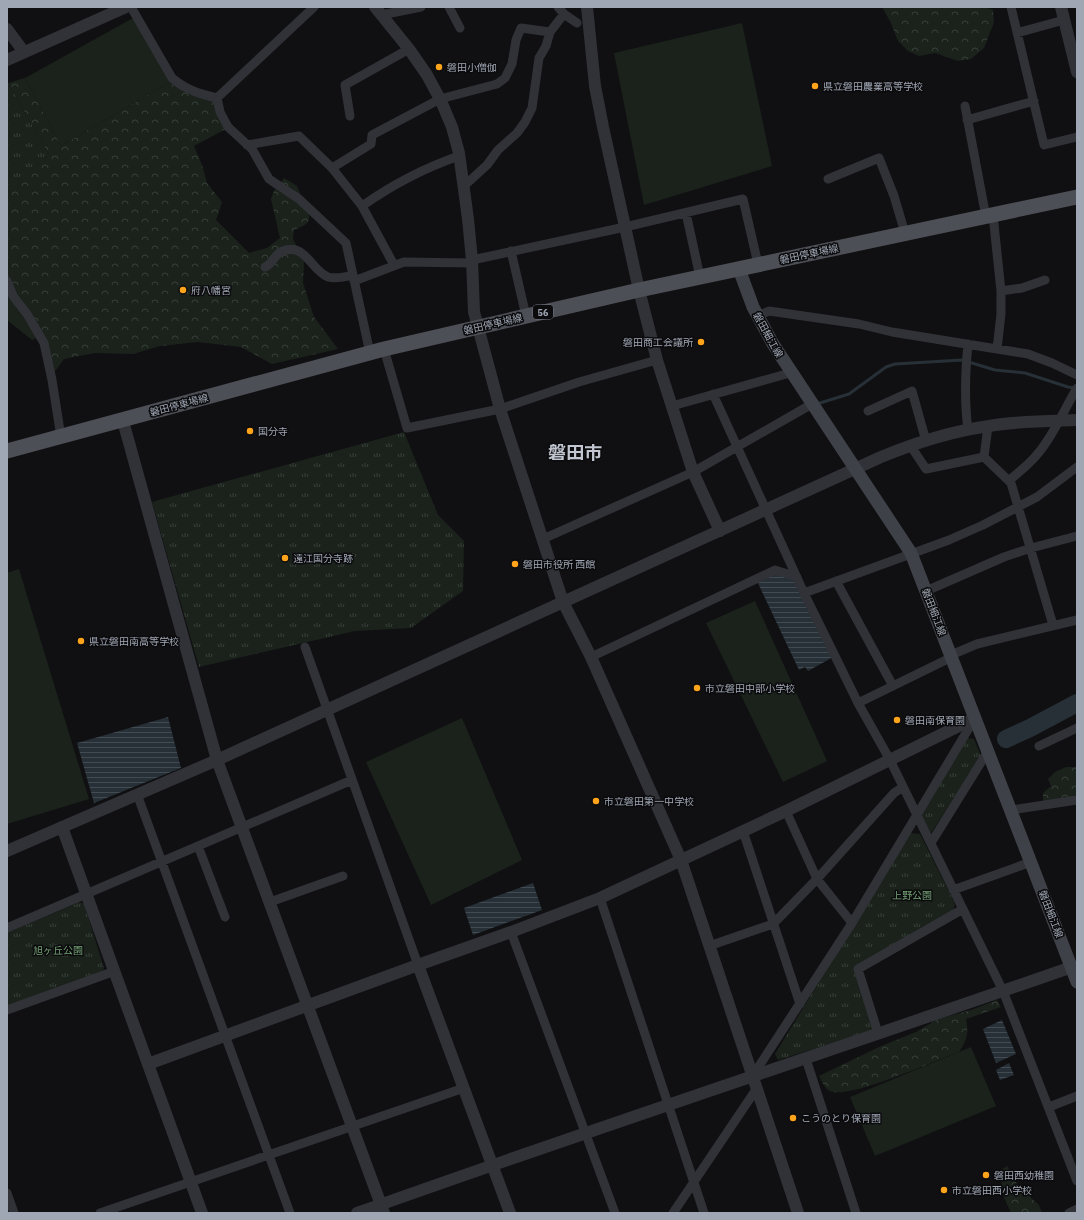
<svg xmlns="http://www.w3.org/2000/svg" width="1084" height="1220" font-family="'IBM Plex Sans','Noto Sans JP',sans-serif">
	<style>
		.green { fill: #1a221b }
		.forest { fill: url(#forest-crowns) }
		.park { fill: url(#park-tufts) }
		.water { fill: url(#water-rules) }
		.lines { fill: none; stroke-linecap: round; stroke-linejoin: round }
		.stream { stroke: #263036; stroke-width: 3 }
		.river { stroke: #263036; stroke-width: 18 }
		.minor { stroke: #313237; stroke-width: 9 }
		.tertiary { stroke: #313237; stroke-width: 12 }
		.secondary { stroke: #3e4147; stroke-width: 13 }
		.primary { stroke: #4c4f56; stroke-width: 15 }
		.poi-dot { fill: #ffa41b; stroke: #0b0b0d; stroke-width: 1.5 }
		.labels { text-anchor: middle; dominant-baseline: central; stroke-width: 3; stroke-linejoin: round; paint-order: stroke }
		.shield { fill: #0b0b0d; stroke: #737882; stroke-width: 1 }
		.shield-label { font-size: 9px; font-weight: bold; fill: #a0a7b4 }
		.poi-label { font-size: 10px; fill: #a0a7b4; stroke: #0b0b0d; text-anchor: start }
		.street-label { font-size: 10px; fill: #a0a7b4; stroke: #0b0b0d }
		.park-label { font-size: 10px; fill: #74a175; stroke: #0b0b0d }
		.town-label { font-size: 18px; font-weight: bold; fill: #c1c6d0; stroke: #0b0b0d }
	</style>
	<defs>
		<pattern id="forest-crowns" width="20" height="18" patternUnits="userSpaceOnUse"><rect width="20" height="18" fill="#1a221b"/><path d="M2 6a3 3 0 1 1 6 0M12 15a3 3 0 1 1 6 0" fill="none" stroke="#383f3a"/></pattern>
		<pattern id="park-tufts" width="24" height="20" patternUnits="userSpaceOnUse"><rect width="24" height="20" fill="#1a221b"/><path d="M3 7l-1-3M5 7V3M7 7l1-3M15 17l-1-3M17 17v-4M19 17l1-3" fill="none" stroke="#383f3a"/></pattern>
		<pattern id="water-rules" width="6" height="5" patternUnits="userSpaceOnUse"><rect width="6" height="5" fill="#263036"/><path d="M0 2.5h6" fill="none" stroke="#424b51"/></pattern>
	</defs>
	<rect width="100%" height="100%" fill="#101012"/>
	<path class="green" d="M 133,18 L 170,82 L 61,146 L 25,78 Z
		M 742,23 L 772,166 L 644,205 L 614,53 Z
		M 7,287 L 39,337 L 32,340 L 7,320 Z
		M 19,569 L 89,799 L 7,824 L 7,573 Z
		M 755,601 L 827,761 L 783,782 L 706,623 Z
		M 462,718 L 522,860 L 431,905 L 366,762 Z
		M 971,1047 L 996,1106 L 875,1156 L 850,1097 Z"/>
	<path class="forest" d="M 882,7 L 984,7 L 993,10 L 994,22 L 984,48 L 971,59 L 958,61 L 935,53 L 919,56 L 908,51 L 898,41 L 890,21 Z
		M 25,78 L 61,146 L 170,82 L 217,98 L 220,112 L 233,125 L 194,146 L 202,165 L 207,183 L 222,202 L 216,220 L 249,253 L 267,248 L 280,238 L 271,199 L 274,191 L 284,178 L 297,186 L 309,215 C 310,225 303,226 294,230 L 293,239 L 304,261 L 303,283 L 314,317 L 338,349 L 272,364 L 241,347 L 198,342 L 160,346 L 133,354 L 95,353 L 64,359 L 50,378 L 42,345 L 7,287 L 7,192 L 49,155 L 8,83 Z
		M 1066,767 L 1077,767 L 1077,799 L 1043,802 L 1043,793 L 1051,786 L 1048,779 L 1055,772 Z
		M 997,1000 L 1001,1007 L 966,1019 C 969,1033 967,1040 959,1052 C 936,1060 849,1100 830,1091 C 824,1088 822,1081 819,1076 L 879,1047 L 916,1032 L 938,1019 L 971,1010 Z
		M 1007,1166 L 1018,1186 L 1039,1205 L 1042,1213 L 1011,1213 L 1003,1195 L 1000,1171 Z"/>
	<path class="park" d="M 8,83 L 49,155 L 7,196 L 7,84 Z
		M 404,432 L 438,515 L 464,541 L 463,591 L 411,628 L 355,631 L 199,667 L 152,502 Z
		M 967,738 L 974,739 L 981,756 L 931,833 L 921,815 Z
		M 910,833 L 920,834 L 955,904 L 953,911 L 860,966 L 873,1023 L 872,1031 L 778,1060 L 775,1054 Z
		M 80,902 L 84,904 L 104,968 L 103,971 L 7,1006 L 7,933 Z"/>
	<path class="water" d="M 772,571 L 792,575 L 835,656 L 808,671 L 805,667 L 799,670 L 756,579 Z
		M 168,717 L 181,768 L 94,803 L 77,743 Z
		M 533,883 L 542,910 L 473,935 L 464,908 Z
		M 1002,1020 L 1016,1054 L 996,1063 L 983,1029 Z
		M 1009,1063 L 1014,1075 L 1000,1080 L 996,1070 Z"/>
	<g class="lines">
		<path class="stream" d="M 820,403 L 849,394 L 886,367 L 895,364 L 962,360 L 995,370 L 1025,373 L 1068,387 L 1075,388"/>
		<path class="river" d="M 1006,739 L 1030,728 L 1077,703"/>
		<path class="minor" d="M 131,7 L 172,78 C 186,90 200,94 217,98
			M 314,7 L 217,98 L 220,112 L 228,127 L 252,149 L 269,179 L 299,199 L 346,243 L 370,353
			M 449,7 L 460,28
			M 558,7 L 564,14 L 577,23
			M 1011,7 L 1044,145 L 1077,137
			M 381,15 L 421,7
			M 1017,33 L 1064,20
			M 965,106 L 986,217
			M 350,116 L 345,85 L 409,49
			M 967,120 L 1034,101
			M 247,145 L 299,136 L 332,168 L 362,206 L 394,265
			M 332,168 L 371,144 L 372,135 L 440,99 L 497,84 L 505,78 L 512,64 L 516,40 L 521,28 L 550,32
			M 828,179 L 879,158 L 894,196 L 905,233
			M 464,186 L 487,165 L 498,150 L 517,133 L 525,122 L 532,108 L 539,58 L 546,46 L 550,32 L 564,14
			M 362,206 C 392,185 424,168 459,156
			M 686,213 L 700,277
			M 993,215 L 1001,291 L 1001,314 L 997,349
			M 511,251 L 526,316
			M 472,260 L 625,227 L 743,199 L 758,264
			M 265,267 C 275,263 273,253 286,250 C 306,245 312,271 328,277 C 336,279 345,277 353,275
			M 7,281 L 13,296 L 27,314 L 44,343 L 52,380 L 61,437
			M 354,281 L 404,262 L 472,263
			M 1001,291 L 1022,288 L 1045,280
			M 758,316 L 769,311 L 859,324 L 892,332 L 1028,354 L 1052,363 L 1077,375
			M 384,349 L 407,428 L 500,409 L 579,382 L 657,360
			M 713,394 L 804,593 L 835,656 L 858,703 L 890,760 L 1003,991 L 1077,1181
			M 672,406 L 790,373
			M 868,411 L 912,391 L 926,441
			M 988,426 L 984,457 L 1011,483 L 1053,625
			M 968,430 C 964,400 965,374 968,344
			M 910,445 L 926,469 L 984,457
			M 1009,481 C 1015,475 1022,470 1028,464 C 1050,444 1062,413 1077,388
			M 543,539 L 693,472 L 812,404
			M 836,581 L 893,686
			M 926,591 L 1004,557 L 1031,548 L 1077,536
			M 804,593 L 949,540 L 983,525 L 1037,497 L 1077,467
			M 305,647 L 418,965
			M 951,655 L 977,644 L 1077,620
			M 591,657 L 775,570 L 797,577
			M 858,703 L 952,657
			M 1039,746 L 1077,728
			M 137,794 L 290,1213
			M 1011,810 L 1077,800
			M 786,811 L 817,879 L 852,923
			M 743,831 L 800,1004
			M 931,843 L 988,751
			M 198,846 L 225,917
			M 953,890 L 1031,862
			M 600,898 L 704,1213
			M 270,902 L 343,876
			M 7,928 L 352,780
			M 511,932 L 615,1213
			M 709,946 L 773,924 L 817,879 L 894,793 L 903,787
			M 7,1010 L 115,971
			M 878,1033 L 858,969 L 963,909
			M 806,1059 L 856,1213
			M 752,1077 L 852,923 L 975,718
			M 1049,1107 L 1077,1096
			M 7,1193 L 14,1213
			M 100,1213 L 464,1088
			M 673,1213 L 757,1088
			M 1069,1213 L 1077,1209"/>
		<path class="tertiary" d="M 375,7 L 409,49 L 427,75 L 441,101 L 452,127 L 459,153 L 468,219 L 472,260 L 474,312 L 500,409 L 563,602 L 591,657 L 681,860 L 798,1213
			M 587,7 L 595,86 L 603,127 L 639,290 L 657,360 L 693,472 L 720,531
			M 1061,7 L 1077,72
			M 7,29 L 24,52
			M 7,60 L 126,7
			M 123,421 L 217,760 L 384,1213
			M 62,827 L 202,1213
			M 7,851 L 217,760 L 881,457 C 915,443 952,431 989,426 C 1018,421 1048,421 1077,420
			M 418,965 L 510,1213
			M 148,1064 L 418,965 L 511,932 L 600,898 L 786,811 L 975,718
			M 357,1213 C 594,1128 834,1050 1072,967 L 1077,967"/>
		<path class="secondary" d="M 739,269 L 753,307 L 773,344 L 911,553 L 1077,982"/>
		<path class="primary" d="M 7,451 L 384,349 L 639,290 L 1077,197"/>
	</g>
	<g class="poi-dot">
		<circle cx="439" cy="67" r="4"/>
		<circle cx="815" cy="86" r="4"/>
		<circle cx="183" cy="290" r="4"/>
		<circle cx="701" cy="342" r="4"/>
		<circle cx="250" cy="431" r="4"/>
		<circle cx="285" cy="558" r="4"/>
		<circle cx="515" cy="564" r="4"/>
		<circle cx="81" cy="641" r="4"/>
		<circle cx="697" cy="688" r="4"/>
		<circle cx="897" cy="720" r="4"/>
		<circle cx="596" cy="801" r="4"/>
		<circle cx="793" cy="1118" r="4"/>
		<circle cx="986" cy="1175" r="4"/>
		<circle cx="944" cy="1190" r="4"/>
	</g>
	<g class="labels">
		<rect class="shield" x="533" y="305" width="20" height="14" rx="3"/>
		<g class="shield-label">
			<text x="543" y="312">56</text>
		</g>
		<g class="poi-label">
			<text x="447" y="67">磐田小僧伽</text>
			<text x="823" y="86">県立磐田農業高等学校</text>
			<text x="191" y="290">府八幡宮</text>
			<text x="693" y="342" text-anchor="end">磐田商工会議所</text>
			<text x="258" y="431">国分寺</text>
			<text x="293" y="558">遠江国分寺跡</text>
			<text x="523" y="564">磐田市役所 西館</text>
			<text x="89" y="641">県立磐田南高等学校</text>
			<text x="705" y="688">市立磐田中部小学校</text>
			<text x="905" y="720">磐田南保育園</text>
			<text x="604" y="801">市立磐田第一中学校</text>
			<text x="801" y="1118">こうのとり保育園</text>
			<text x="994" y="1175">磐田西幼稚園</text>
			<text x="952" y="1190">市立磐田西小学校</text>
		</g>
		<g class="street-label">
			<text transform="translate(809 254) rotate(-12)">磐田停車場線</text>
			<text transform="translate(493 324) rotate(-13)">磐田停車場線</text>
			<text transform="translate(768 335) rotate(61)">磐田細江線</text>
			<text transform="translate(179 405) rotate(-15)">磐田停車場線</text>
			<text transform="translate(934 612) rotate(69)">磐田細江線</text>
			<text transform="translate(1051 914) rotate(69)">磐田細江線</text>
		</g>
		<g class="park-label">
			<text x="912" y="895">上野公園</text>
			<text x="58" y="950">旭ヶ丘公園</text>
		</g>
		<g class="town-label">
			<text x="575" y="452">磐田市</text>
		</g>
	</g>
	<rect width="1084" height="1220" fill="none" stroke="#a0a7b4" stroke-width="16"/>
</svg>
